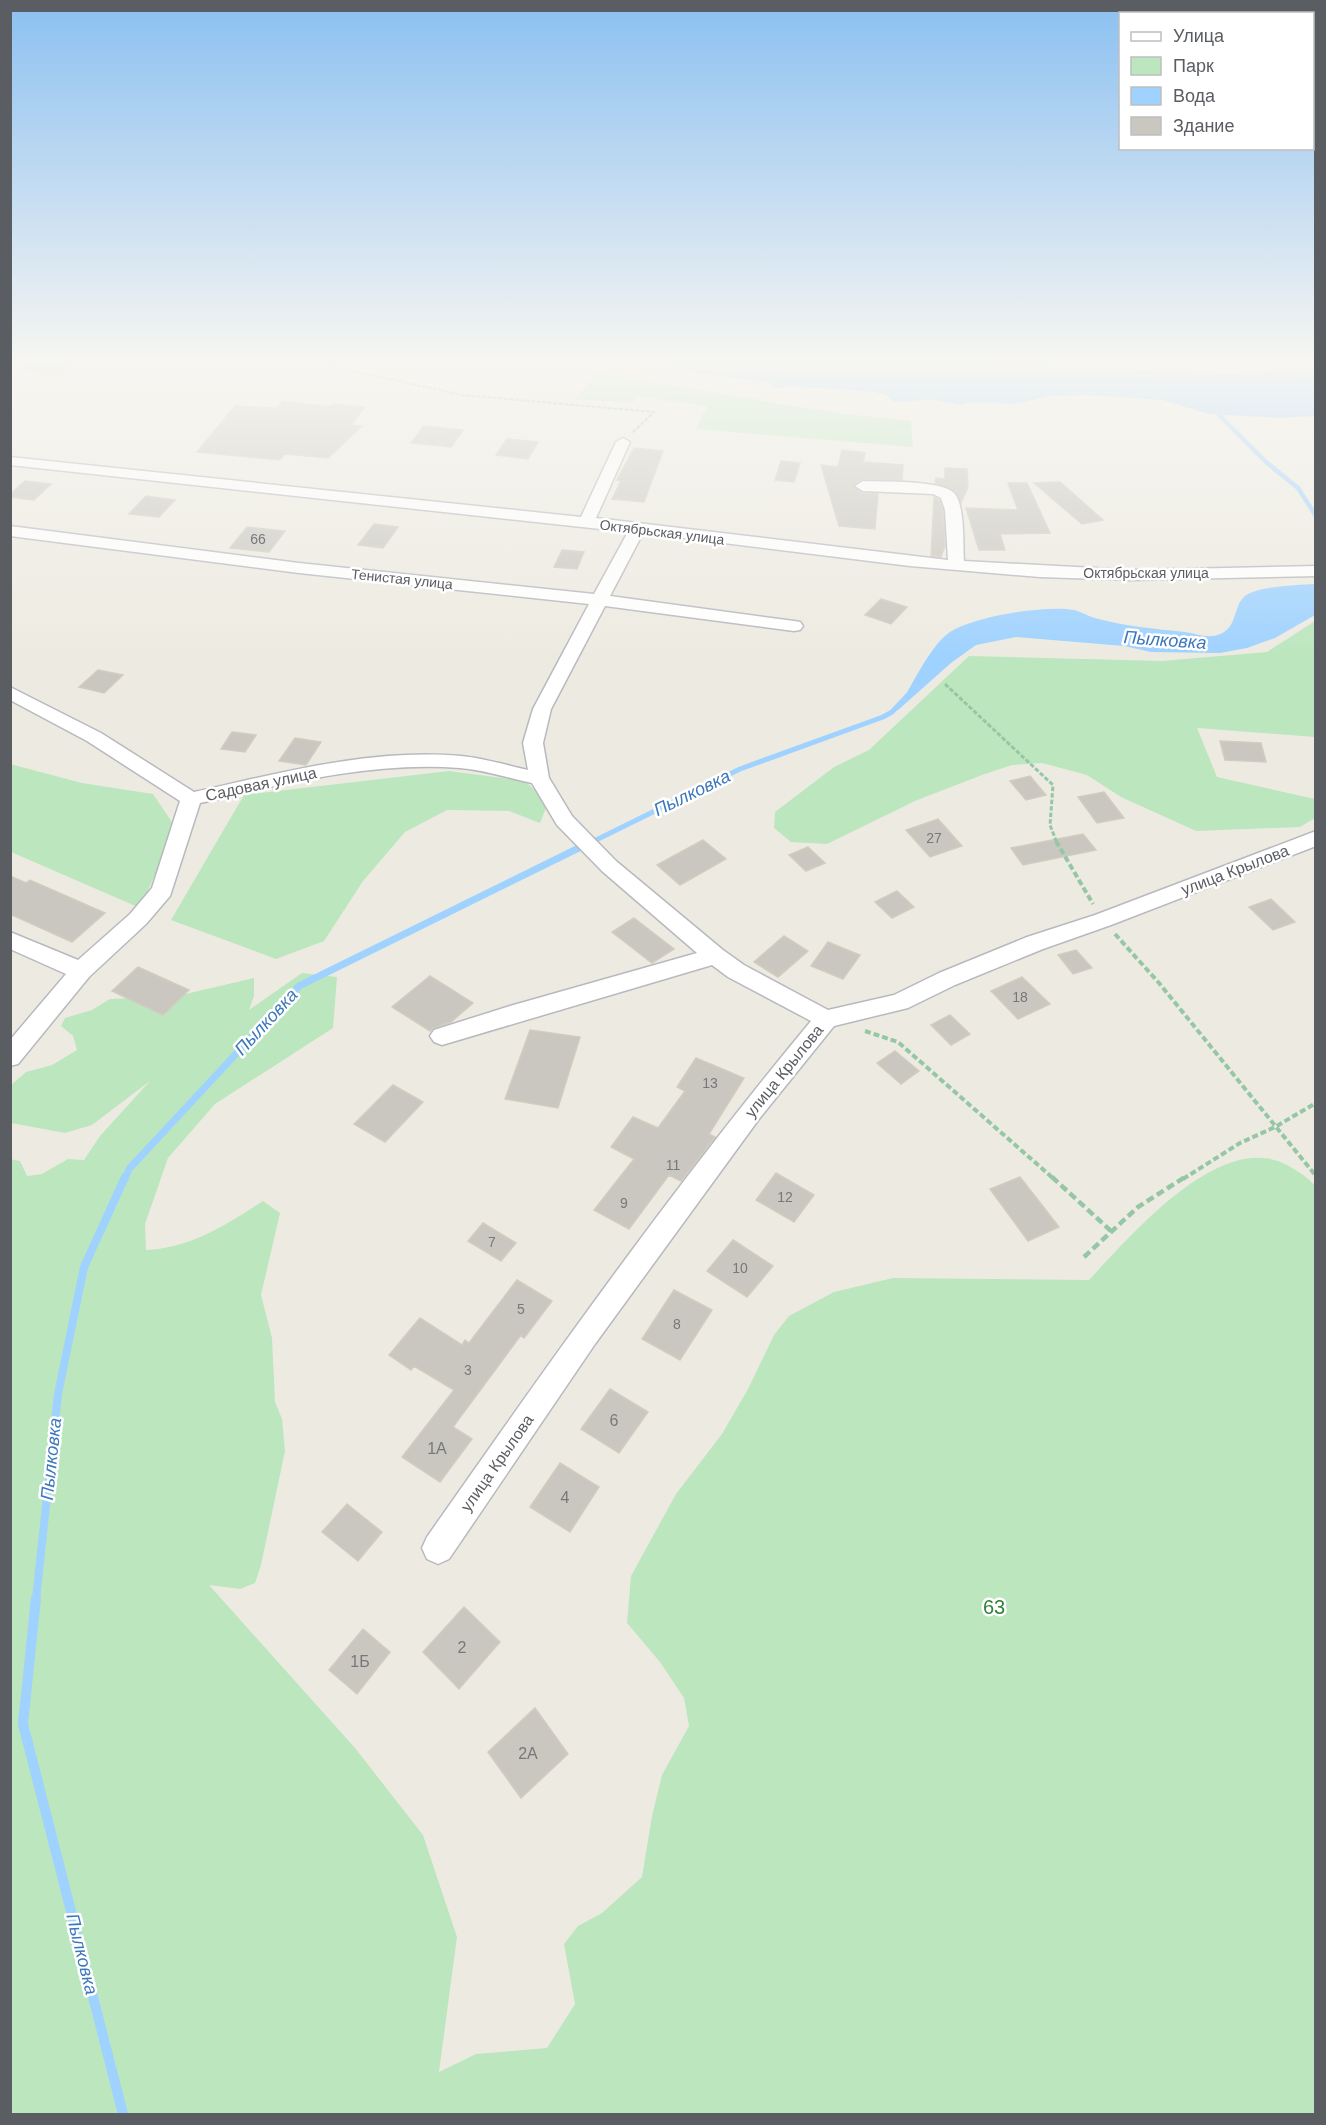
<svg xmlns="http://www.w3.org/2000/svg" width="1326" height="2125" font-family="Arial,sans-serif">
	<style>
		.green { fill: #bce6be }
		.water { fill: #9fd2ff }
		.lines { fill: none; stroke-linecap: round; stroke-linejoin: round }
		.stream-far4 { stroke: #9fd2ff; stroke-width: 4.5 }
		.stream-far3 { stroke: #9fd2ff; stroke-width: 5 }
		.stream-far2 { stroke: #9fd2ff; stroke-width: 7 }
		.stream-far1 { stroke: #9fd2ff; stroke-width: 8 }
		.stream { stroke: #9fd2ff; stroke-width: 10 }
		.building { fill: #cac7c0; stroke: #d2ccbf; stroke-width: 1.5 }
		.minor-casing { stroke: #b7b9be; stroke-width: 3 }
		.path-far3 { stroke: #95c7a5; stroke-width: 2; stroke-dasharray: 4 1.5; stroke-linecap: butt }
		.path-far2 { stroke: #95c7a5; stroke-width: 3; stroke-dasharray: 4.5 2; stroke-linecap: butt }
		.path-far1 { stroke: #95c7a5; stroke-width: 4; stroke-dasharray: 6 3; stroke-linecap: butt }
		.path { stroke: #95c7a5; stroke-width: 4.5; stroke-dasharray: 8 4; stroke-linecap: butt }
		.minor { fill: #fff; fill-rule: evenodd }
		.labels { text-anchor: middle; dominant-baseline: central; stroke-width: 5; stroke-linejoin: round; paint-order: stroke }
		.far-street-label { font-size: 14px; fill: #5a5d62; stroke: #fff }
		.number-label { font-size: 14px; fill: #76787a }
		.street-label { font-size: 16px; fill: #5a5d62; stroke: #fff }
		.near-number-label { font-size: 16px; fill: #76787a }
		.water-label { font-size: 18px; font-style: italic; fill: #3d78bc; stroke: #fff }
		.near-park-label { font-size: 20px; fill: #318238; stroke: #fff }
	</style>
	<rect width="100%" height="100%" fill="#edebe1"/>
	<path class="green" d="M 27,359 L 77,359 L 76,362 C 53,382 50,378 23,369 L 23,361 Z
		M 597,373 L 844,414 L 911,421 L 913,447 L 696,429 L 707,406 L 637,397 L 633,402 L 575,400 Z
		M 1315,621 L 1315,737 L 1197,728 L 1217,777 L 1315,799 L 1315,818 L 1300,827 L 1196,831 L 1121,797 L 1087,775 L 1042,763 L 1012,765 L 982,775 L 915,801 L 827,844 L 791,842 L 774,828 L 775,812 L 834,767 L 869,750 L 969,656 L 1162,661 L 1267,652 Z
		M 10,764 L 82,783 L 153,794 L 176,828 L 140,908 L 11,852 Z
		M 449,771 L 525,781 L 548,803 L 540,823 L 509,811 L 447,810 L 405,832 L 363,881 L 324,941 L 276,959 L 171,920 L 244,795 Z
		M 302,973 L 337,977 L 333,1028 L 215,1104 L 168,1158 L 145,1224 L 146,1250 C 191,1248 226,1225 263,1201 L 280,1213 L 261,1295 L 272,1338 L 275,1402 L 282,1419 L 285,1451 L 261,1565 L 255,1583 L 240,1589 L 209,1585 L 355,1748 L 423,1835 L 457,1937 L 439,2072 L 476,2054 L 547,2048 L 575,2004 L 564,1944 L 578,1926 L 602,1913 L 642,1877 L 652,1816 L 662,1775 L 689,1726 L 684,1698 L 660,1662 L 627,1623 L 631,1576 L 676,1494 L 722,1434 L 748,1389 L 774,1335 L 789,1316 L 834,1292 L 893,1278 L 1089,1280 C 1130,1237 1220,1129 1287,1165 C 1299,1172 1307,1176 1316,1187 L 1315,2114 L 11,2114 L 10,1159 L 20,1161 L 27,1176 L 42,1174 L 68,1159 L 84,1160 L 100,1136 L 150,1081 L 92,1125 L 65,1133 L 11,1123 L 11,1085 L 26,1072 L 52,1065 L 77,1050 L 73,1036 L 61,1026 L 65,1018 L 92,1010 L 110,999 L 177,996 L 254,978 L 254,996 L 249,1010 Z"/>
	<path class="water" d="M 632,359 L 914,359 L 1227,374 L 1315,370 L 1315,416 L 1279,418 L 1208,414 L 1163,400 L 1087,395 L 1053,396 L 1014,404 L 972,402 L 961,405 L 929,399 L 905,402 L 893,401 L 888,396 L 874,392 L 787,386 C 779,390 775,388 768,382 L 709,375 Z
		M 1315,584 L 1315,615 L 1275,638 L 1247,648 L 1220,653 L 1151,652 L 1124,646 L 1016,637 L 976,645 L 951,663 L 897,711 C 909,690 931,644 950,632 C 975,616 1045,605 1074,610 C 1081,612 1088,616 1095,618 C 1124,626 1155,629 1185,632 C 1193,633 1204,637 1212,636 C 1241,633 1230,604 1248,594 C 1263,586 1298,585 1315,584 Z"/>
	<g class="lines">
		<path class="stream-far4" d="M 1212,408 L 1266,462 L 1298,488 L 1316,516"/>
		<path class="stream-far3" d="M 590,843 L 740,769 L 883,717 L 892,712 L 908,695"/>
		<path class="stream-far2" d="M 125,1179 L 129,1169 L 299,986 L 593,841"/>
		<path class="stream-far1" d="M 36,1599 L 58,1394 L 84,1267 L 125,1177"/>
		<path class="stream" d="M 36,1598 L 23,1724 L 123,2114"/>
	</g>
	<path class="building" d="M 283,401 L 330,407 L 333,404 L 365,407 L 351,425 L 362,426 L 328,458 L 285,454 L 280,460 L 197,452 L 235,406 L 276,408 Z
		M 424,426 L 463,430 L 451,447 L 411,443 Z
		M 507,439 L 538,442 L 528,459 L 496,455 Z
		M 634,448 L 663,451 L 644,502 L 612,499 L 621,481 L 617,480 Z
		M 842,450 L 865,453 L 863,462 L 903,465 L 902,480 L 863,479 L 853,485 L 862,493 L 878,494 L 875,529 L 839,526 L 821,465 L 838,467 Z
		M 781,461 L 800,463 L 794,482 L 775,480 Z
		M 945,468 L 967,469 L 968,487 L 961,503 L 955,491 L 935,483 L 936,478 L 945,479 Z
		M 25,481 L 51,484 L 34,500 L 10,497 L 10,494 Z
		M 1060,482 L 1103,520 L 1082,524 L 1034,483 Z
		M 1008,483 L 1027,483 L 1050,533 L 1000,534 L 1005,550 L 979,550 L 966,508 L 1018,510 Z
		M 146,496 L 175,500 L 159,517 L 129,514 Z
		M 934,497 L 939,500 L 943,510 L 945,546 L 941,557 L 931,556 Z
		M 374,524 L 398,527 L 383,548 L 358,545 Z
		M 247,527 L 285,531 L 269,552 L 230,548 Z
		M 562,550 L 584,552 L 577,569 L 554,567 Z
		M 881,599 L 907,607 L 891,624 L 865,615 Z
		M 98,670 L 123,675 L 104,693 L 79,687 Z
		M 232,732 L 256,735 L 245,752 L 221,749 Z
		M 295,738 L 321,742 L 306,765 L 279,761 Z
		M 1220,741 L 1261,743 L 1266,762 L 1225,760 Z
		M 1030,776 L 1046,795 L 1026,800 L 1010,781 Z
		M 1104,792 L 1124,818 L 1097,823 L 1078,797 Z
		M 938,819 L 962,846 L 930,857 L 906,830 Z
		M 1083,834 L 1096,850 L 1023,865 L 1011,848 Z
		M 703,840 L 726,859 L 680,885 L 657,865 Z
		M 808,847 L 825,863 L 806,871 L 789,855 Z
		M 10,876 L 26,883 L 30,880 L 105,913 L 72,942 L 10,914 Z
		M 897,891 L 914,907 L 892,918 L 875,902 Z
		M 1271,899 L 1295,922 L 1273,930 L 1249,907 Z
		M 634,918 L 674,949 L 652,963 L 612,932 Z
		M 784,936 L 808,951 L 778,977 L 754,962 Z
		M 828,942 L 860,955 L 843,979 L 811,966 Z
		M 1076,950 L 1092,968 L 1073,974 L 1058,955 Z
		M 138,967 L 189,990 L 163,1015 L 112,991 Z
		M 430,976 L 473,1003 L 451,1022 L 433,1028 L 430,1031 L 392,1007 Z
		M 1022,977 L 1050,1004 L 1018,1019 L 991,991 Z
		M 950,1015 L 970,1034 L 951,1045 L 931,1025 Z
		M 530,1030 L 580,1037 L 558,1108 L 505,1099 Z
		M 895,1051 L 919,1071 L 901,1084 L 877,1063 Z
		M 696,1058 L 744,1078 L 709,1134 L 715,1137 L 681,1181 L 669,1175 L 629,1229 L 594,1210 L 634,1159 L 611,1147 L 633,1117 L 658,1128 L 685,1091 L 677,1087 Z
		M 393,1085 L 423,1102 L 385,1142 L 354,1124 Z
		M 776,1173 L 814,1195 L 794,1222 L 756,1200 Z
		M 1020,1177 L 1059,1227 L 1028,1241 L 990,1189 Z
		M 483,1223 L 516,1243 L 501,1261 L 468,1241 Z
		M 733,1240 L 773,1266 L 747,1297 L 707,1271 Z
		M 517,1280 L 552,1301 L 524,1338 L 521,1335 L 453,1427 L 472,1439 L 440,1482 L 402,1457 L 454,1390 L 414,1366 L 411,1370 L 389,1355 L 420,1318 L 462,1345 L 465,1340 L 469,1343 Z
		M 674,1290 L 712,1310 L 680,1360 L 642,1339 Z
		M 610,1389 L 648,1412 L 619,1453 L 581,1429 Z
		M 560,1463 L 599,1487 L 570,1532 L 530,1507 Z
		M 347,1504 L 382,1532 L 358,1561 L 322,1532 Z
		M 464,1607 L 500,1642 L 459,1689 L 423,1652 Z
		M 363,1629 L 390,1652 L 357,1694 L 329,1670 Z
		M 535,1708 L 568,1754 L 521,1798 L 488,1752 Z"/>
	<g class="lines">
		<defs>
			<path id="minor" d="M 623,438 L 630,442 L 596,518 L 948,560 L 945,510 L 941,498 L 933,494 L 863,491 L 855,486 L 863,481 C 882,482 942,480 954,493 C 965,504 963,545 964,561 L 1131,570 L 1316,566 L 1316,576 L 1131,580 L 1040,577 L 910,566 L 643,533 L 610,596 L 794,621 L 800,622 L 803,626 L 800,630 L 794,631 L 605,606 L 551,709 L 543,743 L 549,778 L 572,816 L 616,861 L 723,950 L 744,965 L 828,1010 L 894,995 L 939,973 L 1027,937 L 1095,915 L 1316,831 L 1316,846 L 1111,925 L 1043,949 L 955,985 L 908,1008 L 834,1026 L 759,1119 L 595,1344 L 449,1559 L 438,1564 L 427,1559 L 422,1548 L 427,1537 C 550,1361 674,1186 811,1021 L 728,977 L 712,965 L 442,1045 L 434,1042 L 430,1036 L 434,1030 L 510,1006 L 697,953 L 602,871 L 557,825 L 532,783 C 508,778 484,770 460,768 C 372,761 285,784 200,803 L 170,896 L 146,924 L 89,977 L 18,1064 L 10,1066 L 10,1040 L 66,974 L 10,949 L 10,932 L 78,960 L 130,914 L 152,888 L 180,801 L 87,741 L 10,700 L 10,687 L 101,733 L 194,792 C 281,773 371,748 461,756 C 483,758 506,765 528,770 L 523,743 L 533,709 L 589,604 L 299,573 L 10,536 L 10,526 L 299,563 L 594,594 L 628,532 L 10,465 L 10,457 L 581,517 L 616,442 Z"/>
		</defs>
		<use href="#minor" class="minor-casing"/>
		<path class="path-far3" d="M 299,359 L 462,395 L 654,412 L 632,433
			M 1105,359 L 1137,363 L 1168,359"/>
		<path class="path-far2" d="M 945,684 L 1053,785 L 1050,825 L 1057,843"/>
		<path class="path-far1" d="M 1056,841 L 1093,904
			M 1115,934 L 1159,983 L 1316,1176
			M 865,1031 L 898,1042 L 1054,1179
			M 1183,1179 L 1240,1143 L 1275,1127 L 1316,1103"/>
		<path class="path" d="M 1052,1177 L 1111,1231
			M 1084,1257 L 1138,1207 L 1185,1177"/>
		<use href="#minor" class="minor"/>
	</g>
	<linearGradient id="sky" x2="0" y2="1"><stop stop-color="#8bc0f1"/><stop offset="0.55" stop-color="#f7f6f2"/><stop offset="1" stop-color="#f7f6f2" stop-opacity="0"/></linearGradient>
	<rect width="1326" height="657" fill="url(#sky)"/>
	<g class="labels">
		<g class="far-street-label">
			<text transform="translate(662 532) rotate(7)">Октябрьская улица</text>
			<text x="1146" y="573">Октябрьская улица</text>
			<text transform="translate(402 579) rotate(6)">Тенистая улица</text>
		</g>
		<g class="number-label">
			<text x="258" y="539">66</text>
			<text x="934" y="838">27</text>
			<text x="1020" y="997">18</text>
			<text x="710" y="1083">13</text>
			<text x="673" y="1165">11</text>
			<text x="785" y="1197">12</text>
			<text x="624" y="1203">9</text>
			<text x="492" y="1242">7</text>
			<text x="740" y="1268">10</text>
			<text x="521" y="1309">5</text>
			<text x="677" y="1324">8</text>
			<text x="468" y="1370">3</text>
		</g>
		<g class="street-label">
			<text transform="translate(261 784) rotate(-12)">Садовая улица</text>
			<text transform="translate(1235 870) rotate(-21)">улица Крылова</text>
			<text transform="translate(784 1071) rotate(-51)">улица Крылова</text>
			<text transform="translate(497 1463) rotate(-55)">улица Крылова</text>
		</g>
		<g class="near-number-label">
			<text x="614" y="1420">6</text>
			<text x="437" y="1448">1А</text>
			<text x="565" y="1497">4</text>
			<text x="462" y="1647">2</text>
			<text x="360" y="1661">1Б</text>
			<text x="528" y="1753">2А</text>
		</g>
		<g class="water-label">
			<text transform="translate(1165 640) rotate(4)">Пылковка</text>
			<text transform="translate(692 793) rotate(-26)">Пылковка</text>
			<text transform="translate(266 1022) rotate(-47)">Пылковка</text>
			<text transform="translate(51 1459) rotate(-84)">Пылковка</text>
			<text transform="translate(82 1954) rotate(76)">Пылковка</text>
		</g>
		<g class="near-park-label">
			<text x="994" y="1607">63</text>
		</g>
	</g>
	<rect width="1326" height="2125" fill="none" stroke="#5a5d62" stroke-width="24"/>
	<rect x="1119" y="12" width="195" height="138" fill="#ffffff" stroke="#bdbec0" stroke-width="1.5"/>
	<rect x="1131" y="32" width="30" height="9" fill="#ffffff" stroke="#bdbec0" stroke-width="1.5"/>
	<text x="1173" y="42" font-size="18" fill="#5a5d62">Улица</text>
	<rect x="1131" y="57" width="30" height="18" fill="#bce6be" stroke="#bdbec0" stroke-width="1.5"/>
	<text x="1173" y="72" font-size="18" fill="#5a5d62">Парк</text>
	<rect x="1131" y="87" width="30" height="18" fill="#9fd2ff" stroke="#bdbec0" stroke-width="1.5"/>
	<text x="1173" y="102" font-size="18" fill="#5a5d62">Вода</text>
	<rect x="1131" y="117" width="30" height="18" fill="#cac7c0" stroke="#bdbec0" stroke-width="1.5"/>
	<text x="1173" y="132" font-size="18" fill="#5a5d62">Здание</text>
</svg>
